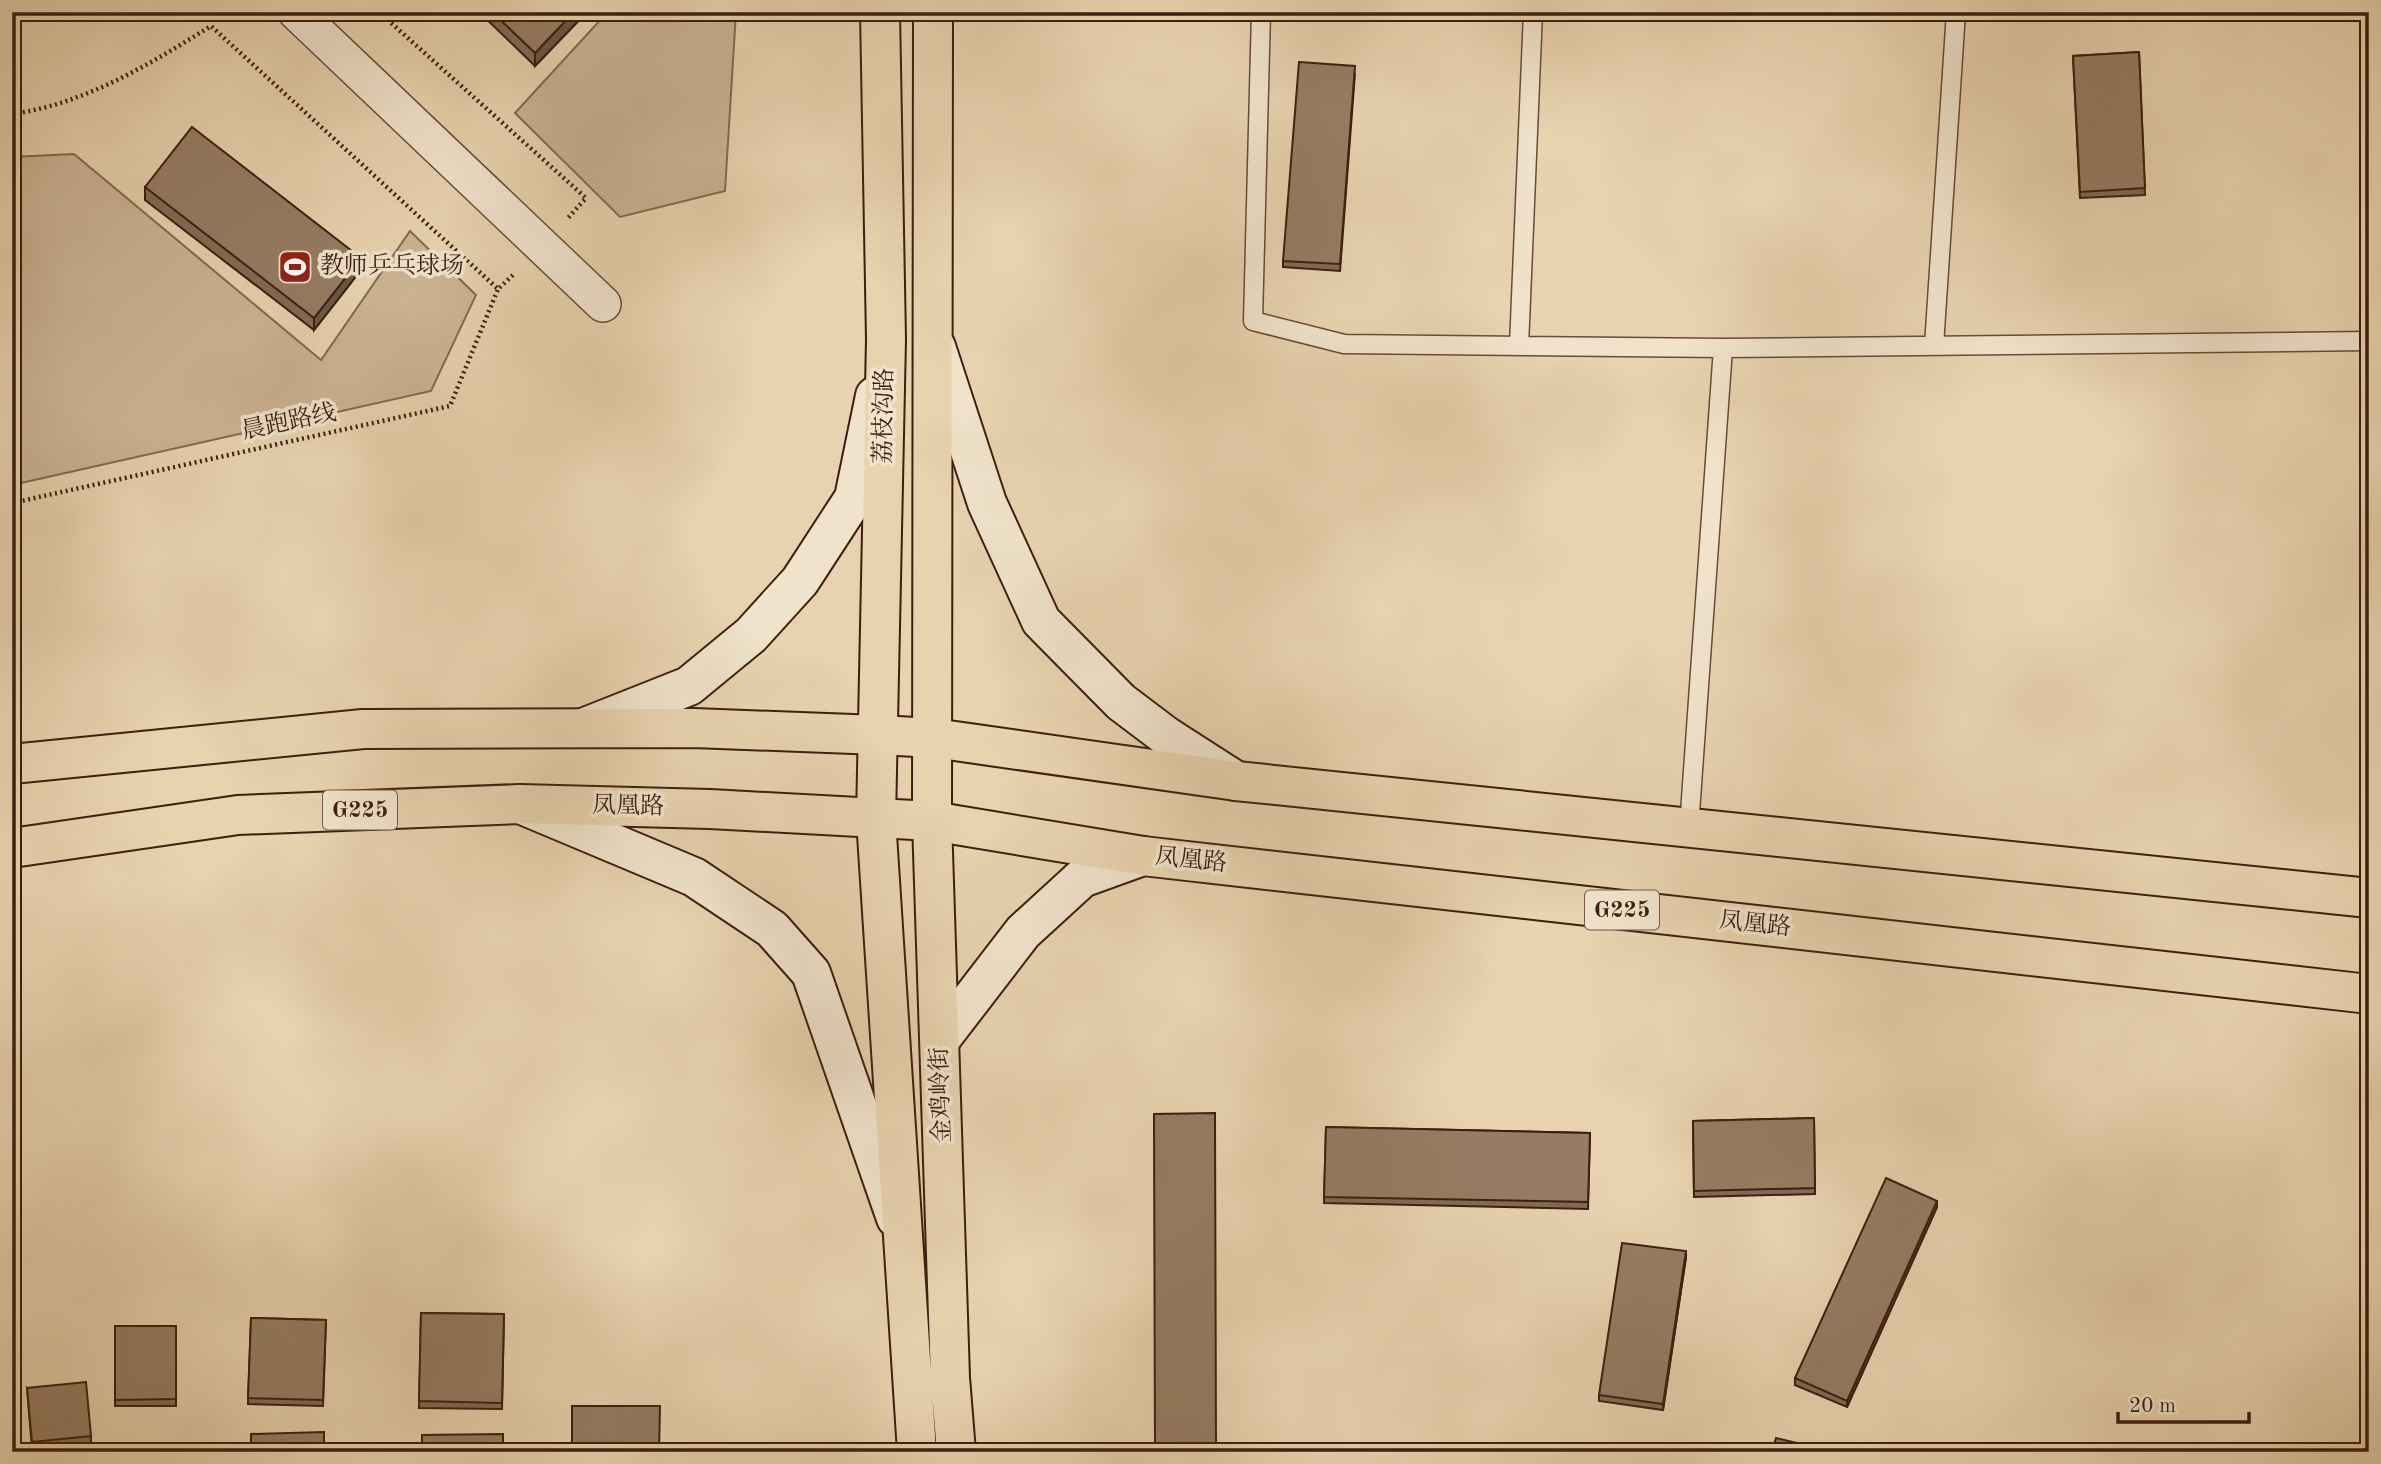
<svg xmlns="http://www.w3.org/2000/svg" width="2381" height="1464" font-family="'Old Standard TT','Noto Serif SC',serif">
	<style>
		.green { fill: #cbb394; stroke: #846852; stroke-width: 2 }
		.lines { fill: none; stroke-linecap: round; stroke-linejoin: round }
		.service-casing { stroke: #684b38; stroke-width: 21 }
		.minor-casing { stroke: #684b38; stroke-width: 38 }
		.secondary-casing { stroke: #3d1e10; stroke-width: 42 }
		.primary-casing { stroke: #3d1e10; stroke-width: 42 }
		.trunk-casing { stroke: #3d1e10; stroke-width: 42 }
		.path { stroke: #3d1e10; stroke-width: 4.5; stroke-dasharray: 2 3.5; stroke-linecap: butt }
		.service { stroke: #f0e2cb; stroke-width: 18 }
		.minor { stroke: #f0e2cb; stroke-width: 35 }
		.secondary { stroke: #f0e2cb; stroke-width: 38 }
		.primary { stroke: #e8d2af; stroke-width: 38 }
		.trunk { stroke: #e8d2af; stroke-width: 38 }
		.wall { fill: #816b55; stroke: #3d1e10; stroke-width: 2 }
		.shaded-wall { fill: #695745; stroke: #3d1e10; stroke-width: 2 }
		.building { fill: #967c63; stroke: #3d1e10; stroke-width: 2 }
		.labels { text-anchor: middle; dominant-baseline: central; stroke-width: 7; stroke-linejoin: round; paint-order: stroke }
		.shield { fill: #f0e2cb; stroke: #735948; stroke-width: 2 }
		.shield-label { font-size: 23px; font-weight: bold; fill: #3d1e10 }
		.poi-label { font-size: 24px; fill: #3d1e10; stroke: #f0e2cb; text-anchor: start }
		.street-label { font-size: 24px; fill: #3d1e10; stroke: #f0e2cb }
	</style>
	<rect width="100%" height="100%" fill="#e8d2af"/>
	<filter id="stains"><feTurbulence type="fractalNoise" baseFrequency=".00286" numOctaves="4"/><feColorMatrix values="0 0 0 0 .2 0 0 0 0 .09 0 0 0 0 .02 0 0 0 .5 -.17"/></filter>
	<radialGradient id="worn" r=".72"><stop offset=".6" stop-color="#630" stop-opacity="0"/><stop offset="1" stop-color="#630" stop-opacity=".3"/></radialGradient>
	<path class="green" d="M 601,12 L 736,12 L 725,191 L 620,217 L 515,113 L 604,16 Z
		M 74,154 L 321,360 L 410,231 L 476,295 L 431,391 L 12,485 L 12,157 Z"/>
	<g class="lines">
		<defs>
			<path id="service" d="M 1261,12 L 1253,321 L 1344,344 L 1723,348 L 2369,341
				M 1519,346 L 1533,12
				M 1934,346 L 1956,12
				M 1689,827 L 1723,348"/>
			<path id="minor" d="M 296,12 L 603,304"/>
			<path id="secondary" d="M 936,347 L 987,503 L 1041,621 L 1121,702 L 1166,736 L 1236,781
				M 583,728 L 689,686 L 751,635 L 800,581 L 854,498 L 875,396
				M 520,804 L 694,877 L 772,929 L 811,973 L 896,1218
				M 940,1040 L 1023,932 L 1082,878 L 1143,856"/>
			<path id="primary" d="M 880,12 L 886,339 L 876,819 L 917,1452
				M 933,12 L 932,821 L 950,1378 L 956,1452"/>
			<path id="trunk" d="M 12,764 L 363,729 L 694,728 L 879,735 L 934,738 L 1236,781 L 2369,898
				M 12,848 L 238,815 L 520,804 L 710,809 L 932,821 L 1143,856 L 2369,994"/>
		</defs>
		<use href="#service" class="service-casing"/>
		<use href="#minor" class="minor-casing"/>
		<use href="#secondary" class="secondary-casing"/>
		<use href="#primary" class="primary-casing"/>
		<use href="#trunk" class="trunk-casing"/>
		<path class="path" d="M 379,12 L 586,198 L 568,218
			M 12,114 C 85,104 150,64 211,26 L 498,289 L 513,275
			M 12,503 L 450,406 L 498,289"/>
		<use href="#service" class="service"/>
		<use href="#minor" class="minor"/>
		<use href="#secondary" class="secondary"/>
		<use href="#primary" class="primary"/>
		<use href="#trunk" class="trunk"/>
	</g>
	<path class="wall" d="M 479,12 L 584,12 L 584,15 L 535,66 Z
		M 2139,52 L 2145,195 L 2080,198 L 2073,56 Z
		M 1355,73 L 1340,271 L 1283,267 L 1283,261 Z
		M 145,187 L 361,270 L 314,330 L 145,200 Z
		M 1814,1118 L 1815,1194 L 1694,1197 L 1693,1121 Z
		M 1326,1127 L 1590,1133 L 1588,1209 L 1324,1203 Z
		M 1937,1207 L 1847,1407 L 1795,1385 L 1795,1378 Z
		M 1686,1257 L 1663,1410 L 1599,1401 L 1599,1395 Z
		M 421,1313 L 504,1314 L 502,1409 L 419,1408 Z
		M 251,1318 L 326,1320 L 323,1406 L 248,1404 Z
		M 115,1326 L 176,1326 L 176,1406 L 115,1406 Z
		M 27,1388 L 91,1436 L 91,1443 L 32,1449 Z"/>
	<path class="shaded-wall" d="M 574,12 L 584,12 L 584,15 L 535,66 L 535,53 Z
		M 361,258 L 361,270 L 314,330 L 314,318 Z
		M 1937,1201 L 1937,1207 L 1847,1407 L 1847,1401 Z
		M 1686,1251 L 1686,1257 L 1663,1410 L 1663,1404 Z"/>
	<path class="building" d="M 492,12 L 574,12 L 535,53 Z
		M 2139,52 L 2145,188 L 2080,192 L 2073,56 Z
		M 1299,62 L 1355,66 L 1340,264 L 1283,261 Z
		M 192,127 L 361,258 L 314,318 L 145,187 Z
		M 1215,1113 L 1216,1452 L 1155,1452 L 1154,1114 Z
		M 1814,1118 L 1815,1188 L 1694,1191 L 1693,1121 Z
		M 1326,1127 L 1590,1133 L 1588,1202 L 1324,1197 Z
		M 1886,1178 L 1937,1201 L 1847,1401 L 1795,1378 Z
		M 1622,1243 L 1686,1251 L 1663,1404 L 1599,1395 Z
		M 421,1313 L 504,1314 L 502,1403 L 419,1401 Z
		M 251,1318 L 326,1320 L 323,1400 L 248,1398 Z
		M 115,1326 L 176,1326 L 176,1399 L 115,1400 Z
		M 86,1382 L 91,1436 L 32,1442 L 27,1388 Z
		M 572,1406 L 660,1406 L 659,1452 L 572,1452 Z
		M 324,1432 L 324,1452 L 251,1452 L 251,1434 Z
		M 503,1434 L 503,1452 L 422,1452 L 422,1435 Z
		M 1776,1438 L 1835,1452 L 1772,1452 Z
		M 1604,1447 L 1604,1452 L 1330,1452 L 1330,1450 Z
		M 1953,1447 L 1984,1452 L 1952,1452 Z"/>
	<defs>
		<symbol id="stadium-square" viewBox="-11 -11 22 22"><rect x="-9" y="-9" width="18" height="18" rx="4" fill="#8f2418" stroke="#f0e2cb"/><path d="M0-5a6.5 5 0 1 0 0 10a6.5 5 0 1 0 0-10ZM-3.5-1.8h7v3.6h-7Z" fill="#fff"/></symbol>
	</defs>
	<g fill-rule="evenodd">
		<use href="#stadium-square" x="276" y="248" width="38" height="38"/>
	</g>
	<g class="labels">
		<g class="shield">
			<rect x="323" y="790.5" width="74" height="39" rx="5"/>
			<rect x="1585" y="890.5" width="74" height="39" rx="5"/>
		</g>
		<g class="shield-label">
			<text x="360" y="810">G225</text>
			<text x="1622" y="910">G225</text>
		</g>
		<g class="poi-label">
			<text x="320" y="267">教师乒乓球场</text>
		</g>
		<g class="street-label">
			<text transform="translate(885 416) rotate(-89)">荔枝沟路</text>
			<text transform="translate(289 423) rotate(-12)">晨跑路线</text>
			<text transform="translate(628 807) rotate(1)">凤凰路</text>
			<text transform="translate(1191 861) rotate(6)">凤凰路</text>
			<text transform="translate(1755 925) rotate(6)">凤凰路</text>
			<text transform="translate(942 1095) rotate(-92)">金鸡岭街</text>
		</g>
	</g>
	<rect width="2381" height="1464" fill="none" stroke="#e8d2af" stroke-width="42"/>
	<rect x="14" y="14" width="2353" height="1436" fill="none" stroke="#3d1e10" stroke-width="3.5"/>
	<rect x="21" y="21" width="2339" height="1422" fill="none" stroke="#3d1e10" stroke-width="2"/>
	<path d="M2118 1412v10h131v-10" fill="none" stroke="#3d1e10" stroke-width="3.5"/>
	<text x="2129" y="1412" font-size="21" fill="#3d1e10" stroke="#f0e2cb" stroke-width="5" paint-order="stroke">20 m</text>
	<rect width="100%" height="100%" filter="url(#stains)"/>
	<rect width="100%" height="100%" fill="url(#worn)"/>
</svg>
